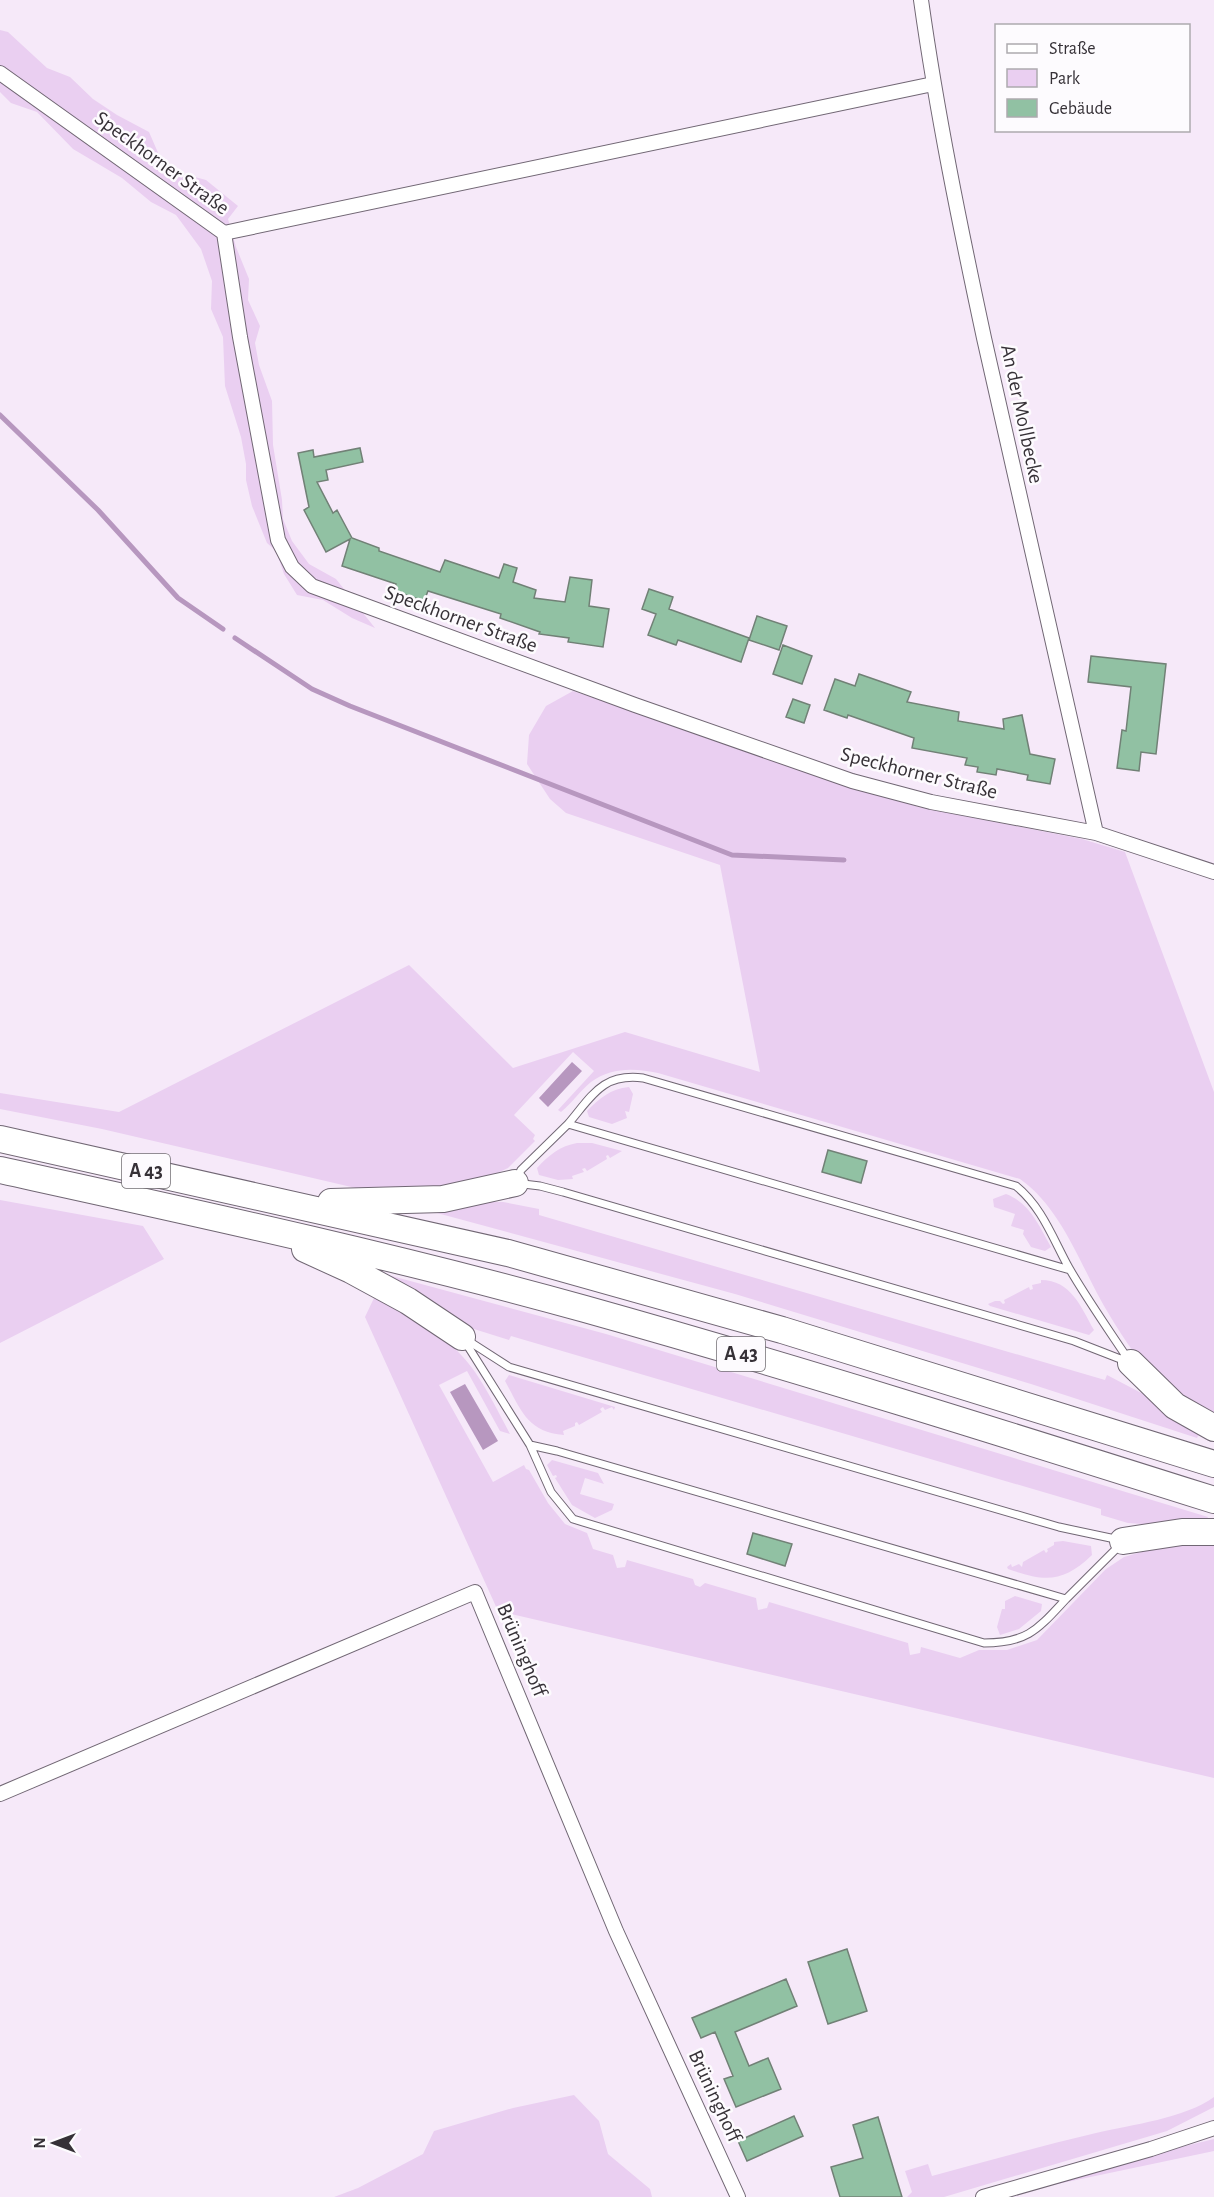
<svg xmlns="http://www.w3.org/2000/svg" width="1214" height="2197" font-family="'Alegreya Sans',sans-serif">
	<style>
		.green { fill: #eacff1 }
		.water { fill: #b797bf }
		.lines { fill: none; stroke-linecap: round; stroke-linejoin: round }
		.stream { stroke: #b797bf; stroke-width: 5 }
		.building { fill: #91c1a3; stroke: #718176; stroke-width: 1.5 }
		.lane-casing { stroke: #716774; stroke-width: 9 }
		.street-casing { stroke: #716774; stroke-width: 16 }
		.highway-casing { stroke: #716774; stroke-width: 28 }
		.lane { stroke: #fff; stroke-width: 7 }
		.street { stroke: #fff; stroke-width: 14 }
		.highway { stroke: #fff; stroke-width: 26 }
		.labels { text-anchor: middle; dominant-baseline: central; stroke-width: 5; stroke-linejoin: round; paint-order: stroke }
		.shield { fill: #fdfbfe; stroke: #726e73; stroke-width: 1.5 }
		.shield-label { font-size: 20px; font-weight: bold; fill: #363137 }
		.street-label { font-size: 21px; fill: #363137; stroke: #fdfbfe }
	</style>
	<rect width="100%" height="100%" fill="#f6e9f9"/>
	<path class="green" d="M 0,30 L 8,32 L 47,68 L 70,77 L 93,99 L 117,115 L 149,132 L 159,155 L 173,171 L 206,180 L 238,206 L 228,219 L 236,247 L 249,279 L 248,300 L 260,326 L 255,343 L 259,365 L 272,401 L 273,445 L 282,500 L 283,519 L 292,541 L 309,564 L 336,579 L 375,628 L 352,618 L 323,600 L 297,595 L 284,574 L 276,551 L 267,543 L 252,506 L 246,480 L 246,464 L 241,437 L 225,386 L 223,337 L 211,309 L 212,281 L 201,249 L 176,215 L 151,202 L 122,178 L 73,149 L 37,112 L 11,103 L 0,92 Z
		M 573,691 L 918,807 L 1082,839 L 1125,852 L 1214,1092 L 1214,1419 C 1197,1406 1177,1395 1161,1382 C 1140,1364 1124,1339 1110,1316 C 1082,1271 1064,1210 1020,1179 L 658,1073 C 635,1068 611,1067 591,1082 C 580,1091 572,1103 561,1112 L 558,1110 L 594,1071 L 573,1052 L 514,1115 L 535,1135 L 533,1139 L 535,1141 L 508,1168 L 470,1186 L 377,1193 L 102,1129 L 0,1109 L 0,1093 L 119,1112 L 409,965 L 513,1068 L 625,1032 L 760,1072 L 720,865 L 566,813 L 550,799 L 527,764 L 529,735 L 546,706 Z
		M 629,1087 L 633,1094 L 629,1112 L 625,1111 L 627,1118 L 612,1124 L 589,1117 L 587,1111 C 600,1098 610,1089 629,1087 Z
		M 577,1143 L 592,1143 L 622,1151 L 610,1158 L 608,1155 L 606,1156 L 607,1159 L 587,1171 L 585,1168 L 582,1169 L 584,1172 L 572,1176 L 573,1179 L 558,1180 L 539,1175 L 537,1168 C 549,1155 560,1146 577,1143 Z
		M 1006,1194 C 1030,1203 1039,1226 1051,1247 L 1045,1251 L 1031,1247 L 1023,1234 L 1024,1230 L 1011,1226 L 1015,1214 L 994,1207 L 993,1199 Z
		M 0,1200 L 143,1226 L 164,1259 L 0,1343 Z
		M 486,1202 L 503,1202 L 539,1209 L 539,1215 L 1105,1380 L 1107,1375 L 1149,1397 L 1199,1434 L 1197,1438 L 1031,1384 L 735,1294 L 437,1213 L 437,1210 Z
		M 383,1275 L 388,1275 L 606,1334 L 1208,1517 L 1206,1521 L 1156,1525 L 1128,1523 L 1101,1515 L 1101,1509 L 511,1336 L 509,1340 L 458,1324 Z
		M 1041,1280 C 1071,1280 1081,1307 1094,1330 L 1089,1335 L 990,1306 L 988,1304 L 995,1301 L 1000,1301 L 1003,1304 L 1005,1303 L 1004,1300 L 1029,1287 L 1030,1290 L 1033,1289 L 1032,1285 L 1041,1283 Z
		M 374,1298 C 411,1314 452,1338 475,1372 C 488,1391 499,1413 510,1434 L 500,1431 L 467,1371 L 439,1385 L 493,1482 L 524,1465 L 526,1469 L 529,1470 L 548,1503 L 565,1524 L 587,1533 L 593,1549 L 613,1555 L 617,1568 L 625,1567 L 627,1560 L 693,1579 L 695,1585 L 700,1587 L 705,1583 L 756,1598 L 758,1610 L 767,1608 L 769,1602 L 908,1643 L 910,1655 L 920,1653 L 921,1647 L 960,1658 L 979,1650 L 1007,1650 L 1037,1640 L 1106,1569 L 1124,1557 L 1166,1545 L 1214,1544 L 1214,1778 L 498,1611 L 365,1317 Z
		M 509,1375 L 615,1407 L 614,1410 L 612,1407 L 605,1410 L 603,1407 L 600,1409 L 602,1412 L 579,1425 L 577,1422 L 575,1423 L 575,1426 L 563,1431 L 564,1435 C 527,1432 521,1410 505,1381 Z
		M 552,1460 L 598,1473 L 604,1484 L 585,1478 L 580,1494 L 614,1504 L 612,1510 L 595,1518 L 572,1505 L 555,1478 L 557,1477 L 556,1475 L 553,1476 L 547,1465 Z
		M 1063,1541 L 1091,1546 L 1092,1555 C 1063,1583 1045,1582 1008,1569 L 1007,1567 L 1011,1564 L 1012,1567 L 1019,1564 L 1022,1567 L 1023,1562 L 1044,1550 L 1046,1553 L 1048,1551 L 1047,1549 L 1054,1545 L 1054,1542 Z
		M 1015,1596 L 1042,1604 L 1041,1611 L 1019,1629 L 1000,1635 L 997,1627 L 1002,1609 L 1005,1609 L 1005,1601 Z
		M 574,2095 L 599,2121 L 608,2154 L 650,2189 L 652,2197 L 334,2197 L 358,2188 L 423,2154 L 434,2131 L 513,2108 Z
		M 1214,2097 L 1214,2107 L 1167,2131 L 944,2197 L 907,2197 L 912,2192 L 905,2171 L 928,2164 L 932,2176 C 987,2161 1041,2146 1096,2133 C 1130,2125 1186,2118 1214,2097 Z
		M 1214,2139 L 1214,2151 L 1043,2187 L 1038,2182 Z"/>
	<path class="water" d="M 572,1062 L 582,1071 L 548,1107 L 539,1098 Z
		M 465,1384 L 498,1441 L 483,1450 L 450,1392 Z"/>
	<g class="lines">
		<path class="stream" d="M 0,415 L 98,510 L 178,598 L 223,629
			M 235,638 L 312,689 L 350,706 L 732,855 L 844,860"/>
	</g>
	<path class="building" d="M 360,448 L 363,462 L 326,470 L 328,480 L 317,482 L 333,513 L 337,510 L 352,538 L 379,548 L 379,551 L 440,572 L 445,560 L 499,578 L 504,564 L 517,568 L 513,582 L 536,590 L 534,598 L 565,602 L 570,577 L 592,580 L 589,606 L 609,609 L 603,647 L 568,642 L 569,638 L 539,634 L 540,632 L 500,618 L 501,614 L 428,591 L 424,601 L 394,591 L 396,584 L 342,566 L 350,539 L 326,552 L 304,510 L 309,507 L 298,453 L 313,450 L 314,457 Z
		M 649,589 L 673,597 L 669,609 L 749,638 L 741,662 L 678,640 L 676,645 L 648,635 L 656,614 L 642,609 Z
		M 757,616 L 787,626 L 779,650 L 749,640 Z
		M 783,645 L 812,656 L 802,684 L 773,674 Z
		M 1091,656 L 1166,664 L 1156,754 L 1141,752 L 1139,771 L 1117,768 L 1122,730 L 1126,731 L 1131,687 L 1088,682 Z
		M 859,674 L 911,692 L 907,702 L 959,712 L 958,721 L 1004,729 L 1003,719 L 1022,715 L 1030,754 L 1055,759 L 1050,784 L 1027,780 L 1028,775 L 997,769 L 996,775 L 977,772 L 978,767 L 965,765 L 967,758 L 912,748 L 914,738 L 848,715 L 847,718 L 824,710 L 835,679 L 855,686 Z
		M 793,699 L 810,705 L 804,723 L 786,717 Z
		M 828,1150 L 867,1161 L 861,1183 L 822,1172 Z
		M 753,1533 L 792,1544 L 785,1566 L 747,1554 Z
		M 847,1949 L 867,2011 L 828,2024 L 808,1962 Z
		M 786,1979 L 797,2006 L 735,2032 L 749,2066 L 768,2058 L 781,2089 L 736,2107 L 724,2079 L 733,2076 L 715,2032 L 701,2038 L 692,2018 Z
		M 794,2116 L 803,2136 L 747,2161 L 738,2141 Z
		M 878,2117 L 902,2197 L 840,2197 L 831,2167 L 863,2158 L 853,2125 Z"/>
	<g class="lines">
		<defs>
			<path id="lane" d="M 568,1124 C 592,1096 602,1073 643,1078 L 1016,1186 C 1042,1207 1053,1239 1069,1268 C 1087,1299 1108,1329 1128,1359
				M 1070,1270 L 568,1124 L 521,1170 L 515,1183 L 540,1186 L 563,1192 L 1074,1341 L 1128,1362
				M 464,1340 L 530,1445 L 557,1451 L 1066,1599 L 1121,1544
				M 467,1340 L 509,1367 L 1059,1527 L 1120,1540
				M 530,1445 L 551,1492 L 573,1519 L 984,1643 C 1028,1643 1038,1629 1066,1599"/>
			<path id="street" d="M 921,0 C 937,114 960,226 984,338 C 1020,504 1058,669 1096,833
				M 0,73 L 224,233 L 240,337 L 278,540 L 292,567 L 312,586 L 635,705 L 852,781 L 931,802 L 1096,833 L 1214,872
				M 224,233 L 933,84
				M 0,1794 L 475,1592 L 616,1931 L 738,2197
				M 983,2197 L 1151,2149 L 1214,2128"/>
			<path id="highway" d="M 0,1139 L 508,1253 L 782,1330 L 1214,1464
				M 0,1170 C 196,1213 391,1255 585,1309 C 796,1368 1005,1434 1214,1500
				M 331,1202 L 443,1199 L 515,1183
				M 305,1249 L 351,1270 L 408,1301 L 462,1337
				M 1131,1363 L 1175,1406 L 1214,1428
				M 1123,1541 L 1182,1532 L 1214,1532"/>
		</defs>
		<use href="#lane" class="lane-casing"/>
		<use href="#street" class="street-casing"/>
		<use href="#highway" class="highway-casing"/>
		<use href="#lane" class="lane"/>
		<use href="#street" class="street"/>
		<use href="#highway" class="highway"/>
	</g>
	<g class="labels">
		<g class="shield">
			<rect x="122" y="1154" width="48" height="34" rx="4.5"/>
			<rect x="717" y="1337" width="48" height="34" rx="4.5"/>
		</g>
		<g class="shield-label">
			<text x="146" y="1171">A 43</text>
			<text x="741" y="1354">A 43</text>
		</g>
		<g class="street-label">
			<text transform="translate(162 163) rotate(36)">Speckhorner Straße</text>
			<text transform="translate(1022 414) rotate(78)">An der Mollbecke</text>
			<text transform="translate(461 619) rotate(20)">Speckhorner Straße</text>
			<text transform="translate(919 773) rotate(14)">Speckhorner Straße</text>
			<text transform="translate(522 1650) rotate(67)">Brüninghoff</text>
			<text transform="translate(715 2096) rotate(65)">Brüninghoff</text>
		</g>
	</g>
	<rect x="995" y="24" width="195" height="108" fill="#fdfbfe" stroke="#adaaae" stroke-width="1.5"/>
	<rect x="1007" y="44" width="30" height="9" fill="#ffffff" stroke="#adaaae" stroke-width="1.5"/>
	<text x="1049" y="54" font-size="18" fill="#363137">Straße</text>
	<rect x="1007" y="69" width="30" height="18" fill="#eacff1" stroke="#adaaae" stroke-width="1.5"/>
	<text x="1049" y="84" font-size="18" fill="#363137">Park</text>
	<rect x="1007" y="99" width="30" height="18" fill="#91c1a3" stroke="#adaaae" stroke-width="1.5"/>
	<text x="1049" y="114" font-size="18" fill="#363137">Gebäude</text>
	<g transform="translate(54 2143) rotate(270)" stroke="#fdfbfe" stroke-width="4.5" paint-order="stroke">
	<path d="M0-4.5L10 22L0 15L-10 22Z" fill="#363137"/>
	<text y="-9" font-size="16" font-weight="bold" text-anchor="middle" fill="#363137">N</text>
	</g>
</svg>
